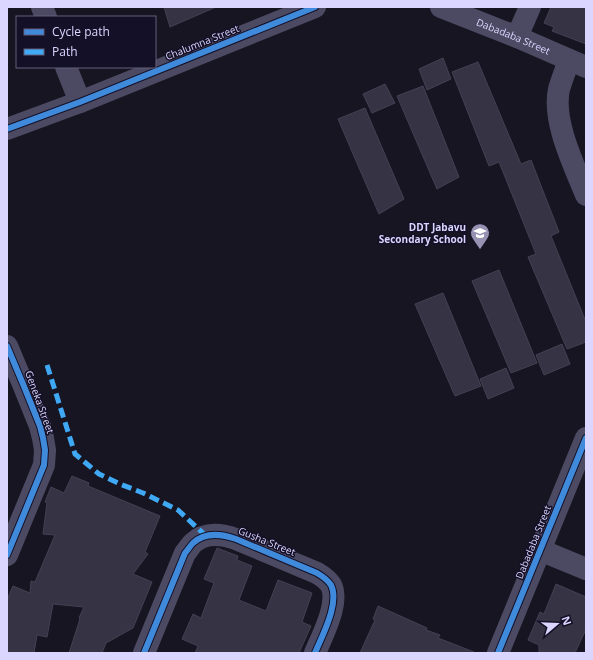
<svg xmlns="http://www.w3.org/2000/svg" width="593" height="660" font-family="'Open Sans',sans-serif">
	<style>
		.building { fill: #363344; stroke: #454055 }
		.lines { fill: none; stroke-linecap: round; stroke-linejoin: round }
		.minor { stroke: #4c4a63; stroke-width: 22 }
		.quiet { stroke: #3fa9f5; stroke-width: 5; stroke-dasharray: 10 5; stroke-linecap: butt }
		.cycleway-casing { stroke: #141027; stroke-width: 8 }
		.cycleway { stroke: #408adc; stroke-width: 6 }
		.labels { text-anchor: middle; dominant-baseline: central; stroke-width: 3; stroke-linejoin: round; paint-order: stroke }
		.street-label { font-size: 10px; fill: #dbd6ff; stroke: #141027 }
		.poi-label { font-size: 10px; font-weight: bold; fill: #dbd6ff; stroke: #141027; text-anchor: end }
	</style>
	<rect width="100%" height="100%" fill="#181522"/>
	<path class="building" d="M 164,7 L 216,7 L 170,27 Z
		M 551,7 L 586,7 L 586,44 L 552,31 L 554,27 L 544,23 Z
		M 443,58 L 451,79 L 427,90 L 419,69 Z
		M 478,62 L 521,164 L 531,160 L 559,232 L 551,236 L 586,322 L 586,342 L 567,349 L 528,257 L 536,254 L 499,162 L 489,166 L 452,72 Z
		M 385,84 L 395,103 L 372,113 L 363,94 Z
		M 423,86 L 459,177 L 437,189 L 397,96 Z
		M 365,108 L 404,199 L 379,214 L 338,119 Z
		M 499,270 L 537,363 L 511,373 L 472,281 Z
		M 443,293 L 481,386 L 455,396 L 415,304 Z
		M 562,344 L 570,364 L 544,375 L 536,355 Z
		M 506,368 L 514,388 L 488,399 L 480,379 Z
		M 72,476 L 89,483 L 88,486 L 160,516 L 145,552 L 148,554 L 133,574 L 152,582 L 133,628 L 106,643 L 102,653 L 69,653 L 80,619 L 79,618 L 84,607 L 53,604 L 47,637 L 37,635 L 34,653 L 7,653 L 7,600 L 13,586 L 30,593 L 31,581 L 35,582 L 55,535 L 43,534 L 47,503 L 45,502 L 51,487 L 64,493 Z
		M 217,548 L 238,556 L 237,560 L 252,566 L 239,600 L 266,611 L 278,580 L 312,593 L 302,622 L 311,626 L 299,653 L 195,653 L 198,646 L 182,639 L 193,614 L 201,618 L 214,583 L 204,579 Z
		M 556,584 L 586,597 L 586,629 L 575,653 L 539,653 L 539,645 L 528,640 L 540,612 L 544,614 Z
		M 378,606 L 427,628 L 426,630 L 440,635 L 438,638 L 474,652 L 474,653 L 360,653 L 375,620 L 373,619 Z"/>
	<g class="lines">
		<g class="minor">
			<path d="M 42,7 L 46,17"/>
			<path id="s1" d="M 441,7 L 517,37 L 586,67"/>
			<path d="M 517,37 L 530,7"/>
			<path d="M 569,60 C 566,69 562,79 559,89 C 552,121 574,165 586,195"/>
			<path d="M 66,67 L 80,102"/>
			<path d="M 7,129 L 80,102 L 315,7"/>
			<path d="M 7,346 L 23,384 L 40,426 L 43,438 L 45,450 L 44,465 L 7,555"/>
			<path d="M 540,550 L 586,569"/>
			<path d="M 144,653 L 185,553 C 188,550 190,546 193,543 C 205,532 222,534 236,539 L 317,573 C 322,576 327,579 331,585 C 340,603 322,636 315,653"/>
			<path d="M 498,653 L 586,438"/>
		</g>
		<path class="quiet" d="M 47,365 L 75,454 L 99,474 L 120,484 L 143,493 L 178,510 L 206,536"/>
		<defs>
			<path id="cycleway" d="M 7,129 L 80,102 L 315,7
				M 7,346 L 23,384 L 40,426 L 43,438 L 45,450 L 44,465 L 7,555
				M 144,653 L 185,553 C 188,550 190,546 193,543 C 205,532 222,534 236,539 L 317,573 C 322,576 327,579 331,585 C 340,603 322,636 315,653
				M 498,653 L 586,438"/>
		</defs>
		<use href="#cycleway" class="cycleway-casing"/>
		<use href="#cycleway" class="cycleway"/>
	</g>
	<defs>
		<symbol id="school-pin" viewBox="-11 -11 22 30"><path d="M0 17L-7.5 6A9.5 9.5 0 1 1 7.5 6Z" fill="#9792b2" stroke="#141027"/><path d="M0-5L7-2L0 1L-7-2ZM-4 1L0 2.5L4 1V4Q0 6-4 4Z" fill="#fff"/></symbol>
	</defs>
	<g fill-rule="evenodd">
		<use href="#school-pin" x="469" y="222" width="22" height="30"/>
	</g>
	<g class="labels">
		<g class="street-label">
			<text stroke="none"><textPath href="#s1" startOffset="78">Dabadaba Street</textPath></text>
			<text transform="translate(202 42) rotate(-22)">Chalumna Street</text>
			<text transform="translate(40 402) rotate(70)">Geneka Street</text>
			<text transform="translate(267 541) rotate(22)">Gusha Street</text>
			<text transform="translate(533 542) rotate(-68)">Dabadaba Street</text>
		</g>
		<g class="poi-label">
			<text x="466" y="227">DDT Jabavu<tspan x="466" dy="12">Secondary School</tspan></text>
		</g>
	</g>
	<rect width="593" height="660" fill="none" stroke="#dbd6ff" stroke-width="16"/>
	<rect x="16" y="16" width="140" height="52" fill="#141027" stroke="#645f7d"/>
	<rect x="24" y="29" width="20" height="6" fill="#408adc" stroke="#645f7d"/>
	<text x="52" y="36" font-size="12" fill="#dbd6ff">Cycle path</text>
	<rect x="24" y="49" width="20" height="6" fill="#3fa9f5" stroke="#645f7d"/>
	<text x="52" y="56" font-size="12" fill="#dbd6ff">Path</text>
	<g transform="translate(557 624) rotate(71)" stroke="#141027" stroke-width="3" paint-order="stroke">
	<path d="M0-3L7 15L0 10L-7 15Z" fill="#dbd6ff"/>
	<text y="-6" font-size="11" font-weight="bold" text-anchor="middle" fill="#dbd6ff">N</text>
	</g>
</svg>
